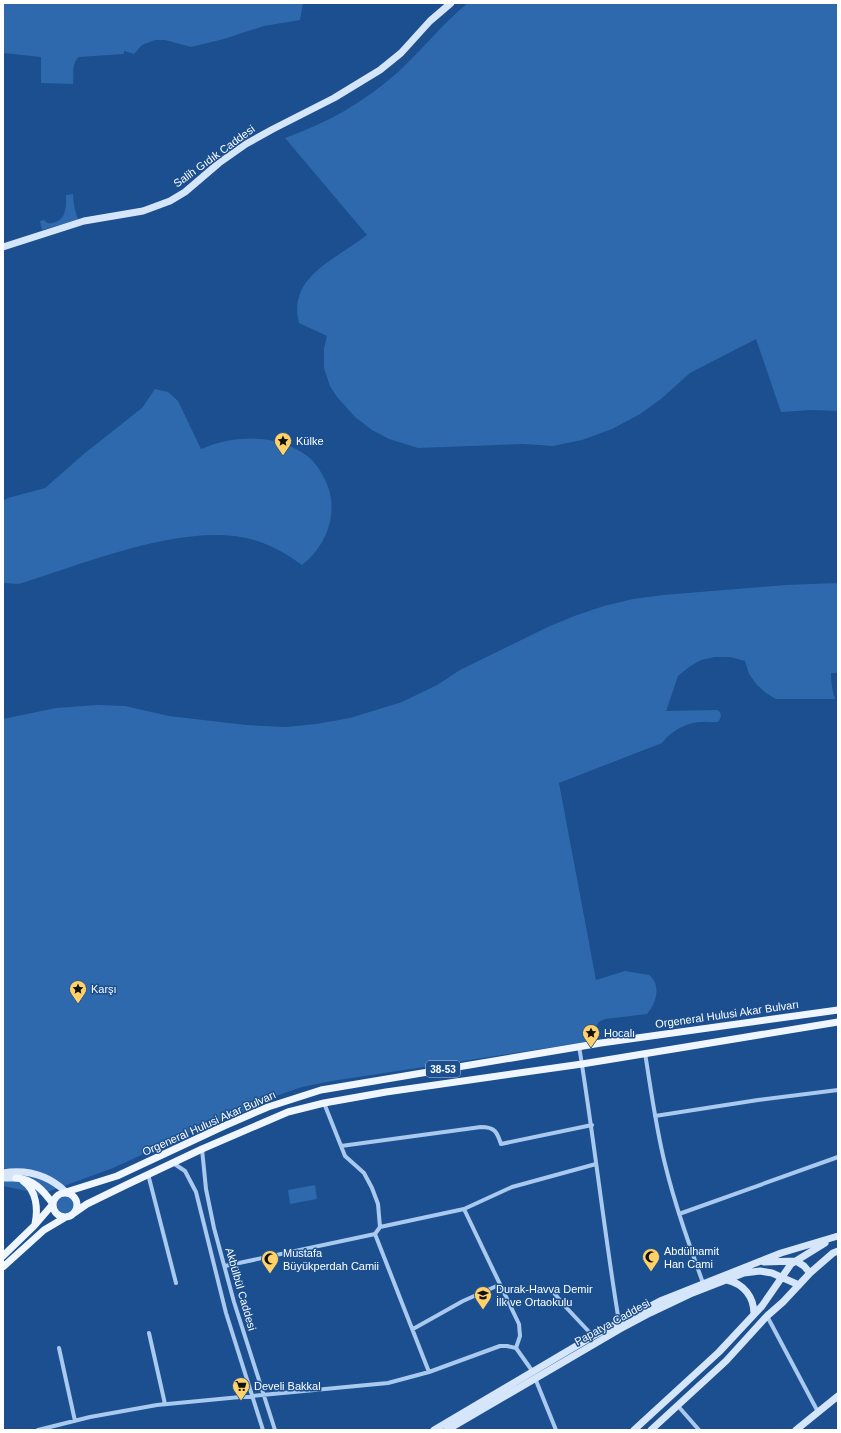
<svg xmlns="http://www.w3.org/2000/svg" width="841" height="1433" font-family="Arial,sans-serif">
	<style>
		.green { fill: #2e69ad }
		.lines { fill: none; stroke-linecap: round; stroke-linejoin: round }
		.street { stroke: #a9c9ee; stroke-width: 4 }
		.secondary { stroke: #d6e6fa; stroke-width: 7 }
		.primary { stroke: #f0f6ff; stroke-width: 7 }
		.labels { text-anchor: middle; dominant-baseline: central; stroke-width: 3; stroke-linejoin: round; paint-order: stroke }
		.shield { fill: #1b4f8f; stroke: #bbcadd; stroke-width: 1 }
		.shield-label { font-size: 10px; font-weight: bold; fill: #fff }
		.street-label { font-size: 11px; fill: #fff; stroke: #1b4f8f }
		.poi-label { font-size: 11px; fill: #fff; stroke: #1b4f8f; text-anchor: start }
	</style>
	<rect width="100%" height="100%" fill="#1b4f8f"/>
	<path class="green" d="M 3,3 L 303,3 L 300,20 L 264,26 L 224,39 L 191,47 L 165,40 L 155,40 L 142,45 L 134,54 L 124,51 L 124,54 L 79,57 C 71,63 74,75 73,84 L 41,83 L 41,57 L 3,53 Z
		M 468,3 L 838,3 L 838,411 L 811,410 L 781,412 L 756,339 L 690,373 L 661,399 L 640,414 L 612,429 L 582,440 L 553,446 L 523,444 L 418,448 L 389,439 L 372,430 L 355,417 L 337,397 L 330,386 L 324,368 L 324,348 L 327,336 L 299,323 C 287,276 337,259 367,235 L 285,138 C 327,123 365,102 398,72 C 422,50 442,24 468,3 Z
		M 73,194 L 74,206 L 78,220 L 42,230 L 40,221 L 44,220 C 47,223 48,224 52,223 C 67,220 66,207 66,195 Z
		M 155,389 L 168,392 L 178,401 L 201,449 C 234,435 274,433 306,455 C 313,460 319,468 323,476 C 341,507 329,544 302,565 C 283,551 264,541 241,537 C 175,526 83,564 19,584 L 3,583 L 3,501 L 8,498 L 45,488 L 85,453 L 142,408 Z
		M 838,583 L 838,673 L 831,673 C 831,682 832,690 835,699 L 776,699 L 766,693 L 757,685 L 749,674 L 745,661 L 730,657 L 715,657 L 701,660 L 689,667 L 678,676 L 666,711 L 717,710 L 720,712 L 721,716 L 719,721 C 714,724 709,721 703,722 C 687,722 672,730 662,743 L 559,783 L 596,980 L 625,971 L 649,975 C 662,985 656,1004 647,1014 L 605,1019 L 599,1022 L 586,1042 L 332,1081 L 302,1087 L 276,1096 L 251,1109 L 187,1134 L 113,1168 L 31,1198 L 27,1191 L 3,1186 L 3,719 L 56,708 L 97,705 L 125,706 L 169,716 L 246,725 L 286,727 L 316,724 L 350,718 L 402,702 L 437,685 L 460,670 L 550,626 L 577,615 L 604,606 L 633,599 L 663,595 L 786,585 Z
		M 315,1185 L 317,1199 L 290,1204 L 288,1190 Z
		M55 1204a10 10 0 1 1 20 0a10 10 0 1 1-20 0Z"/>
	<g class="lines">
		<path class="street" d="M 579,1046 C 594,1138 604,1231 619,1322
			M 645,1053 C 651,1090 656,1128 665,1164 C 675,1205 689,1244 703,1283
			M 324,1103 L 345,1156 L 364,1173 L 372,1188 L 378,1204 L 380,1227
			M 655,1116 L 758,1100 L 838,1090
			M 341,1146 L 481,1127 C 495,1127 497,1132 501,1144 L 592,1125
			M 202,1149 L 206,1189 L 214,1228 L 234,1302 L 275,1430
			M 173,1163 L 185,1171 L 196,1192 L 226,1313 L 263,1430
			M 148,1174 L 176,1283
			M 464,1209 L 512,1187 L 596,1164
			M 679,1214 L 838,1157
			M 375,1234 L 380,1227 L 464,1209 L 519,1324 L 520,1336 L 516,1348
			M 225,1266 L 375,1234 L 429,1372
			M 551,1289 L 562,1303 L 593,1336
			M 767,1316 L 818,1412
			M 413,1329 L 463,1301 L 499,1285
			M 149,1333 L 165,1404
			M 59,1348 L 75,1421
			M 535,1378 L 556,1430
			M 678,1406 L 699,1430
			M 38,1430 L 90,1417 L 157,1405 L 388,1383 L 429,1372 L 500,1346 L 507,1346 L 516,1348 L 533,1372"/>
		<path class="secondary" d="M 3,247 L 84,221 L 143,211 L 170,201 L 185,192 L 219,163 L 246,144 L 273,129 L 334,98 L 380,70 L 401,53 L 430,21 L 451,3
			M 3,1173 C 27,1169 49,1176 66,1192
			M 3,1178 L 16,1178
			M 764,1262 L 796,1261 L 804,1266 L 810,1273
			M 727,1280 C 744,1284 754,1297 754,1314
			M 434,1430 L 593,1336 L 660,1301 L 781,1253 L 838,1236
			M 447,1430 L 620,1329 L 650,1313 L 690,1294 L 744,1273 L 760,1271 L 772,1273 L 799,1285
			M 634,1430 L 719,1352 L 762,1306 L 791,1264 L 825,1243
			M 651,1430 L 726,1361 L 767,1316 L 783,1302 L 810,1273 L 833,1253 L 838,1251
			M 796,1430 L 838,1396"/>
		<path class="primary" d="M 23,1181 C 37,1190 38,1210 35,1224
			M 66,1192 L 117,1176 L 224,1126 L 268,1107 L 321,1090 L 601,1043 L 838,1010
			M53 1205a12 12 0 1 1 24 0a12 12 0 1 1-24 0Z
			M 74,1213 L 87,1204 L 126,1185 L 202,1149 L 288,1112 L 324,1103 L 386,1092 L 582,1064 L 838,1022
			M 3,1256 L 34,1226 L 53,1204 C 43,1190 33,1179 16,1178
			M 3,1267 L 44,1230 L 66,1217"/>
	</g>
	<defs>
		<symbol id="sight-pin" viewBox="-11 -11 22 30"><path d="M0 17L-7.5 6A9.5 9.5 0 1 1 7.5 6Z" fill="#ffd166" stroke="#1b4f8f"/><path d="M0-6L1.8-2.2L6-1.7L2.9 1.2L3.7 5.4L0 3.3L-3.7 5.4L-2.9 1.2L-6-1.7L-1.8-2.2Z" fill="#111"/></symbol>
		<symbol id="mosque-pin" viewBox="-11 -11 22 30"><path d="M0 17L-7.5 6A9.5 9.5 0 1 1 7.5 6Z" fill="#ffd166" stroke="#1b4f8f"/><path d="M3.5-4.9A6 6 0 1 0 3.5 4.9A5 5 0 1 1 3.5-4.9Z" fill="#111"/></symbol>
		<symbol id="school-pin" viewBox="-11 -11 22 30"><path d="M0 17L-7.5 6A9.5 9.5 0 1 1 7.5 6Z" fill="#ffd166" stroke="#1b4f8f"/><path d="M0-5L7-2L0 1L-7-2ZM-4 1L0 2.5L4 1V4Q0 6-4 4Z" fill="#111"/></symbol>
		<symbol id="supermarket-pin" viewBox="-11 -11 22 30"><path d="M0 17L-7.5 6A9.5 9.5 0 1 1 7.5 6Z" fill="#ffd166" stroke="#1b4f8f"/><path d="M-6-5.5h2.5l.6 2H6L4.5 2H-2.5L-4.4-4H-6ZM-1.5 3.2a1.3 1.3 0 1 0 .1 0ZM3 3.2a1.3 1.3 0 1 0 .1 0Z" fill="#111"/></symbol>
	</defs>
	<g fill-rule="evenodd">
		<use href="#sight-pin" x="273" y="431" width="20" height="27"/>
		<use href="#sight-pin" x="68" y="979" width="20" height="27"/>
		<use href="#sight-pin" x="581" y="1023" width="20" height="27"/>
		<use href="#mosque-pin" x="641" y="1247" width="20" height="27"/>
		<use href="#mosque-pin" x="260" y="1249" width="20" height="27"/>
		<use href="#school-pin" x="473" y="1285" width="20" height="27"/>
		<use href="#supermarket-pin" x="231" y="1376" width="20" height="27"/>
	</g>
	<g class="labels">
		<rect class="shield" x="426" y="1061" width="34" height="16" rx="3"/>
		<g class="shield-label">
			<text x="443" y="1069">38-53</text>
		</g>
		<g class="street-label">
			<text transform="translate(214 156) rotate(-36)">Salih Gıdık Caddesi</text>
			<text transform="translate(727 1014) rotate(-8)">Orgeneral Hulusi Akar Bulvarı</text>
			<text transform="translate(209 1123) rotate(-24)">Orgeneral Hulusi Akar Bulvarı</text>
			<text transform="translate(241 1289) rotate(74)">Akbülbül Caddesi</text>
			<text transform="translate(612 1322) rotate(-29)">Papatya Caddesi</text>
		</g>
		<g class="poi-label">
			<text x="296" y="441">Külke</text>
			<text x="91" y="989">Karşı</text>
			<text x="604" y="1033">Hocalı</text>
			<text x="664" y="1251">Abdülhamit<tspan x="664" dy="13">Han Cami</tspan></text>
			<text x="283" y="1253">Mustafa<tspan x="283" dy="13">Büyükperdah Camii</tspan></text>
			<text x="496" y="1289">Durak-Havva Demir<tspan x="496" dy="13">İlk ve Ortaokulu</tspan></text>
			<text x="254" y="1386">Develi Bakkal</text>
		</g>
	</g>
	<rect width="841" height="1433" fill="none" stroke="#ffffff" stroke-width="8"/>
</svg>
